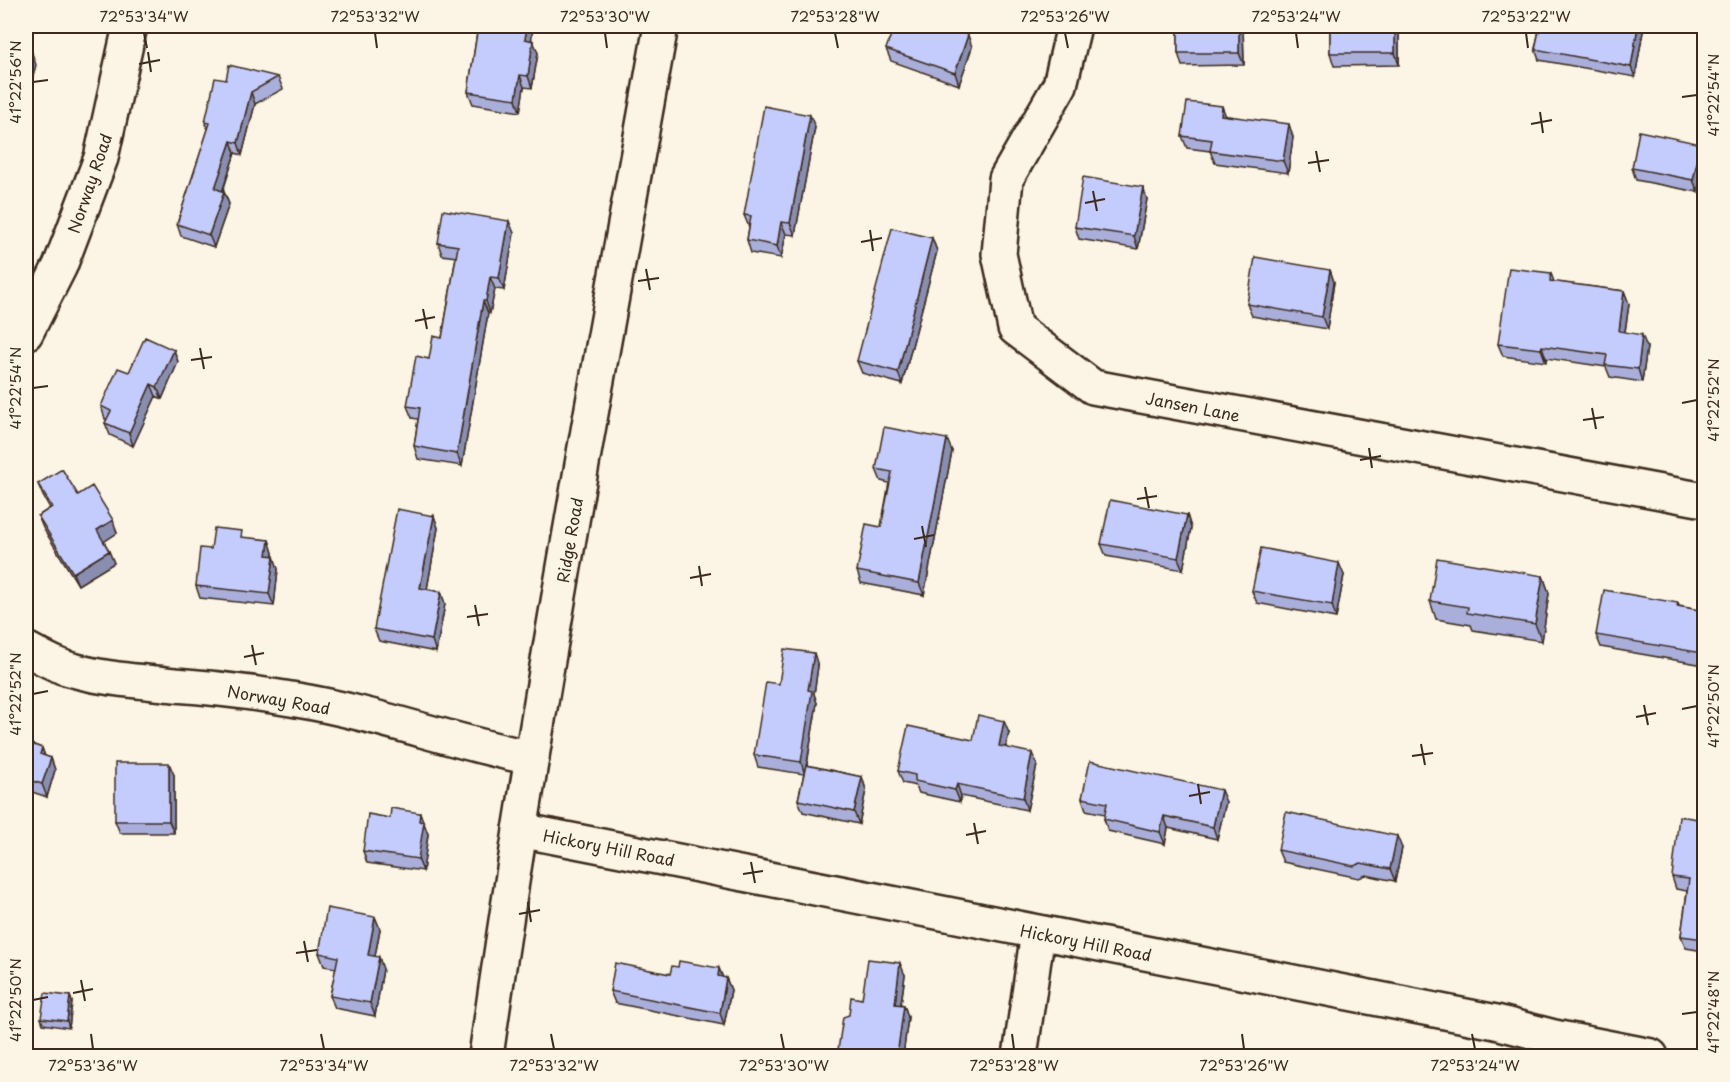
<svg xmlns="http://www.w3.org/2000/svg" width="1730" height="1082" font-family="'Playpen Sans',sans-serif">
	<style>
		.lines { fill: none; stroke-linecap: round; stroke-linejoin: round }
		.minor-casing { stroke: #3b2a1e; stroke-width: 38 }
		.major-casing { stroke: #3b2a1e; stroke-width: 38 }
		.minor { stroke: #fcf5e5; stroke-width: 33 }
		.major { stroke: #fcf5e5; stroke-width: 33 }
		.wall { fill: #a9afda; stroke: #3b2a1e; stroke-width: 1.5 }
		.shaded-wall { fill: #898eb1; stroke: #3b2a1e; stroke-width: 1.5 }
		.building { fill: #c4cbfd; stroke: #3b2a1e; stroke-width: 1.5 }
		.ticks { fill: none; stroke: #3b2a1e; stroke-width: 2 }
		.labels { text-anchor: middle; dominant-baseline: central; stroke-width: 4.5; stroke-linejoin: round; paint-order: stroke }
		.street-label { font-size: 16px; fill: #3b2a1e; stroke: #fcf5e5 }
		.neatline { fill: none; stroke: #3b2a1e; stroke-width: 2 }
		.ticks-label { font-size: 15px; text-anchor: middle; fill: #3b2a1e }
	</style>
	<rect width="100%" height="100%" fill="#fcf5e5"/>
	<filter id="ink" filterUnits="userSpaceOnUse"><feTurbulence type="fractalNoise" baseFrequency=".0167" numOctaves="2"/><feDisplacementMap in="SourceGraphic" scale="12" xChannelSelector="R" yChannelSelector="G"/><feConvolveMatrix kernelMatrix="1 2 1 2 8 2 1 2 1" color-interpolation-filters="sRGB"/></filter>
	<g filter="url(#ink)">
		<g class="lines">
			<defs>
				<path id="minor" d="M 1074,26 L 1060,85 L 1006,179 L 999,254 L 1015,328 L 1093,387 L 1704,500
					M 26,333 L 60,266 L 101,158 L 130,26
					M 26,649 C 38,655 50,662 63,667 C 98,679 138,681 175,685 C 216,688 257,693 297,700 C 376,713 452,742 532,758
					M 520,830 L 1496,1022 L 1554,1037 L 1651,1056
					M 1020,1056 L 1038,932"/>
				<path id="major" d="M 486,1056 C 535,711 599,369 661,26"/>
			</defs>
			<use href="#minor" class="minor-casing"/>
			<use href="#major" class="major-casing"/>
			<use href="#minor" class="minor"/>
			<use href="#major" class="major"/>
		</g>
		<path class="wall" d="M 242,26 L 288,26 L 288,29 Z
			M 478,26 L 533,26 L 531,40 L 533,41 L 538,53 L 532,88 L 524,87 L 520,112 L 473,104 L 468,92 Z
			M 1178,26 L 1243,26 L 1244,65 L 1182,66 L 1178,53 Z
			M 1330,26 L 1399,26 L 1399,65 L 1334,66 L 1330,53 Z
			M 1540,26 L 1644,26 L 1635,77 L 1539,60 L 1535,49 Z
			M 951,29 L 972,47 L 959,85 L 891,61 L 886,49 Z
			M 278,77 L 283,89 L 255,104 L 242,155 L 235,153 L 223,191 L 224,192 L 229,204 L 214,247 L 181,236 L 177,224 L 208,130 L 205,122 L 226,80 Z
			M 1226,116 L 1293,137 L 1288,173 L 1215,163 L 1210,151 L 1187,148 L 1182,136 Z
			M 815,127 L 795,235 L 786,234 L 781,258 L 751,253 L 747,240 L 749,227 L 744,215 Z
			M 1701,144 L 1698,192 L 1636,180 L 1632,168 Z
			M 1147,199 L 1138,249 L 1079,239 L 1075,227 Z
			M 514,233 L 504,290 L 495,289 L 490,313 L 488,313 L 462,466 L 418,459 L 414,446 L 418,419 L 412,418 L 407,406 L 429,359 L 442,338 L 456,257 L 442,255 L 438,243 Z
			M 932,238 L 937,251 L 902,384 L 862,373 L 857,361 Z
			M 1330,270 L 1334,282 L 1327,329 L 1252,316 L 1247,304 Z
			M 1551,273 L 1554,282 L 1624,291 L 1629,304 L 1625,332 L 1647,347 L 1642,382 L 1610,377 L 1606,367 L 1546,358 L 1546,362 L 1503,356 L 1498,344 Z
			M 174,350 L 178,362 L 162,399 L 156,396 L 133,446 L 110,435 L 105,423 L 107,419 L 105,419 L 101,406 L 129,372 Z
			M 952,451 L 924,595 L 861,583 L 857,571 L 881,527 L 889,483 L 881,481 L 876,469 Z
			M 38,484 L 78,495 L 117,533 L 104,541 L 114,563 L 78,585 L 43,528 L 38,516 L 50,508 L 43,496 Z
			M 1187,515 L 1191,528 L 1183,570 L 1106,556 L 1101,544 Z
			M 434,516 L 438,528 L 427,589 L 441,592 L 445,604 L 436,652 L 379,641 L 374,629 Z
			M 244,538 L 269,540 L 273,553 L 273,556 L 278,569 L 274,606 L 200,598 L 196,586 L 211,549 Z
			M 1344,575 L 1336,618 L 1257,603 L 1252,591 Z
			M 1543,576 L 1549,593 L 1542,641 L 1473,630 L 1471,625 L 1436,619 L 1430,601 Z
			M 1678,603 L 1679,606 L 1704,611 L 1704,665 L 1601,647 L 1596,635 Z
			M 818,666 L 814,694 L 817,703 L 807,765 L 862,777 L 866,790 L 859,824 L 803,812 L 798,800 L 804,774 L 758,767 L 754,755 L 779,684 Z
			M 1009,733 L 1006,747 L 1037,765 L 1027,810 L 961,796 L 960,802 L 919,793 L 916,786 L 903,783 L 898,771 L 973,740 Z
			M 26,742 L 42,748 L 45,756 L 51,758 L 55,770 L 47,797 L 26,790 Z
			M 174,775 L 174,833 L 120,833 L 115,821 Z
			M 1082,798 L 1226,802 L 1217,839 L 1168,828 L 1165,844 L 1108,831 L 1104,819 L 1105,814 L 1086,810 Z
			M 420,813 L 428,834 L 423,871 L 367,863 L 363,851 L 390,818 Z
			M 1704,820 L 1704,951 L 1686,948 L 1681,936 L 1687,891 L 1676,889 L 1672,877 Z
			M 1402,848 L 1395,881 L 1366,875 L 1359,878 L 1283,862 L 1278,850 Z
			M 375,917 L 380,929 L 375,956 L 383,969 L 375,1016 L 335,1008 L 330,996 L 336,968 L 324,966 L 319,953 Z
			M 670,974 L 726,978 L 731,990 L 724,1025 L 615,1003 L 610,991 Z
			M 905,975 L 901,1005 L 904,1005 L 908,1017 L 903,1056 L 841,1056 L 838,1050 L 849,1015 L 862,999 Z
			M 70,996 L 72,1002 L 69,1028 L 43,1024 L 41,1018 Z"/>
		<path class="shaded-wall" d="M 527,26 L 533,26 L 530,52 L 525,39 Z
			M 1239,26 L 1243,26 L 1244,65 L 1239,53 Z
			M 1395,26 L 1399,26 L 1399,65 L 1395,53 Z
			M 1638,26 L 1644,26 L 1635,77 L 1631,67 Z
			M 968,35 L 972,47 L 959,85 L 955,73 Z
			M 533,41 L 538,53 L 532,88 L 528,76 Z
			M 32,53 L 36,65 L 26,103 L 26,74 Z
			M 520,75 L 524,87 L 520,112 L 516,99 Z
			M 251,92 L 255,104 L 242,155 L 238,143 Z
			M 1222,106 L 1227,119 L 1221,115 Z
			M 810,115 L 815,127 L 795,235 L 790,223 Z
			M 1289,124 L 1293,137 L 1288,173 L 1283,161 Z
			M 231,141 L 235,153 L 219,201 L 215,188 Z
			M 1701,144 L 1704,154 L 1704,159 L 1698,192 L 1693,180 Z
			M 1143,187 L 1147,199 L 1138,249 L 1134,236 Z
			M 224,192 L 229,204 L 214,247 L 209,235 Z
			M 509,221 L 514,233 L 504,290 L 499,278 Z
			M 781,222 L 786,234 L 781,258 L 777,246 Z
			M 932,238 L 937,251 L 902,384 L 898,372 Z
			M 1330,270 L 1334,282 L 1327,329 L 1322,317 Z
			M 490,277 L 495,289 L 490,313 L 486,301 Z
			M 1624,291 L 1629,304 L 1623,344 L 1619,331 Z
			M 483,301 L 488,313 L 462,466 L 457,454 Z
			M 1642,335 L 1647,347 L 1642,382 L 1638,369 Z
			M 1542,346 L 1546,358 L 1546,362 L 1541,349 Z
			M 174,350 L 178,362 L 162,399 L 157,387 Z
			M 151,384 L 156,396 L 133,446 L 129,433 Z
			M 947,439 L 952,451 L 924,595 L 919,583 Z
			M 1187,515 L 1191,528 L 1183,570 L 1178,558 Z
			M 434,516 L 438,528 L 425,600 L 420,588 Z
			M 113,520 L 117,533 L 102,543 L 97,530 Z
			M 269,540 L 273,553 L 272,568 L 267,555 Z
			M 109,551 L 114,563 L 78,585 L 73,573 Z
			M 274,556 L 278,569 L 274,606 L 269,594 Z
			M 1339,563 L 1344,575 L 1336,618 L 1332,605 Z
			M 1543,576 L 1549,593 L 1542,641 L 1535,624 Z
			M 441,592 L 445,604 L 436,652 L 432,640 Z
			M 1704,638 L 1704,659 L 1702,653 Z
			M 814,653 L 818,666 L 814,694 L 817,703 L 805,775 L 801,762 L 808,690 Z
			M 1004,721 L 1009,733 L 1003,758 L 999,746 Z
			M 42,748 L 46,760 L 40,754 Z
			M 1032,753 L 1037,765 L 1027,810 L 1023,798 Z
			M 51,758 L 55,770 L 47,797 L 42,784 Z
			M 169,763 L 174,775 L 174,833 L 169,821 Z
			M 862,777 L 866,790 L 859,824 L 854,812 Z
			M 957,784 L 961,796 L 960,802 L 955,790 Z
			M 1221,790 L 1226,802 L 1217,839 L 1213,827 Z
			M 420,813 L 428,834 L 423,871 L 418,859 L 419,821 Z
			M 1164,816 L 1168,828 L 1165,844 L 1160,832 Z
			M 1397,836 L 1402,848 L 1395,881 L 1390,869 Z
			M 375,917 L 380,929 L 373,967 L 368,955 Z
			M 379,957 L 383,969 L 375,1016 L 370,1003 Z
			M 900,963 L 905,975 L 899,1016 L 895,1004 Z
			M 719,968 L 724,980 L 718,976 Z
			M 726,978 L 731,990 L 724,1025 L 720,1013 Z
			M 70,996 L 72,1002 L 69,1028 L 67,1021 Z
			M 904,1005 L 908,1017 L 903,1056 L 897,1056 Z"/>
		<path class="building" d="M 478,26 L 527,26 L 525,39 L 533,41 L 528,76 L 520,75 L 516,99 L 468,92 Z
			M 894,26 L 943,26 L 968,35 L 955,73 L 886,49 Z
			M 1178,26 L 1239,26 L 1239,53 L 1178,53 Z
			M 1330,26 L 1395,26 L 1395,53 L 1330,53 Z
			M 1540,26 L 1638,26 L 1631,67 L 1535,49 Z
			M 26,51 L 32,53 L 26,74 Z
			M 229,65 L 278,77 L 251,92 L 238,143 L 231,141 L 215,188 L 224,192 L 209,235 L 177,224 L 210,123 L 205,122 L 215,78 L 226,80 Z
			M 1187,102 L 1222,106 L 1221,115 L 1289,124 L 1283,161 L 1210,151 L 1212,140 L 1182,136 Z
			M 764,106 L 810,115 L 790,223 L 781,222 L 777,246 L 747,240 L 751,216 L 744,215 Z
			M 1639,131 L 1701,144 L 1693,180 L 1632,168 Z
			M 1083,177 L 1143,187 L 1134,236 L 1075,227 Z
			M 443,210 L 509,221 L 499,278 L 490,277 L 486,301 L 483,301 L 457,454 L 414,446 L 420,408 L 407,406 L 416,356 L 429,359 L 433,336 L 442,338 L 458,246 L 438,243 Z
			M 892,228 L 932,238 L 898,372 L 857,361 Z
			M 1255,257 L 1330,270 L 1322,317 L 1247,304 Z
			M 1509,268 L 1551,273 L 1550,281 L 1624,291 L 1619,331 L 1642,335 L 1638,369 L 1605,365 L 1607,355 L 1542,346 L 1541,349 L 1498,344 Z
			M 145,337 L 174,350 L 157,387 L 151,384 L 129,433 L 105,423 L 111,411 L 101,406 L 118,368 L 129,372 Z
			M 884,427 L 947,439 L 919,583 L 857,571 L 866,524 L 881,527 L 892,472 L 876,469 Z
			M 62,469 L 78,495 L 92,486 L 113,520 L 97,530 L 109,551 L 73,573 L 38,516 L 52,507 L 38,484 Z
			M 1110,500 L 1187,515 L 1178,558 L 1101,544 Z
			M 397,509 L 434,516 L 420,588 L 441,592 L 432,640 L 374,629 Z
			M 214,528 L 242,531 L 241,537 L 269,540 L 267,555 L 274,556 L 269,594 L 196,586 L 200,548 L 211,549 Z
			M 1261,548 L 1339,563 L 1332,605 L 1252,591 Z
			M 1437,558 L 1543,576 L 1535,624 L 1467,613 L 1468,607 L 1430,601 Z
			M 1604,590 L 1678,603 L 1677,606 L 1704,611 L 1704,638 L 1702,653 L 1596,635 Z
			M 784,649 L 814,653 L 808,690 L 812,691 L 801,762 L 754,755 L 766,682 L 779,684 Z
			M 978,715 L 1004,721 L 999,746 L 1032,753 L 1023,798 L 957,784 L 955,790 L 915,781 L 915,775 L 898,771 L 908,726 L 973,740 Z
			M 26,742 L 42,748 L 40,754 L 51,758 L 42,784 L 26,779 Z
			M 1090,761 L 1221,790 L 1213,827 L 1164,816 L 1160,832 L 1104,819 L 1107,803 L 1082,798 Z
			M 115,763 L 169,763 L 169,821 L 115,821 Z
			M 806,765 L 862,777 L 854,812 L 798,800 Z
			M 391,808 L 420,813 L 419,821 L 424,822 L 418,859 L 363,851 L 368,814 L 390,818 Z
			M 1286,812 L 1397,836 L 1390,869 L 1361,863 L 1354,866 L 1278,850 Z
			M 1679,816 L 1704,820 L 1704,939 L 1681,936 L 1689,879 L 1672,877 Z
			M 327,908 L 375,917 L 368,955 L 379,957 L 370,1003 L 330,996 L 338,957 L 319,953 Z
			M 868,959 L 900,963 L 895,1004 L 904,1005 L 897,1056 L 843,1056 L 843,1050 L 838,1050 L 843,1017 L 849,1015 L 851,997 L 862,999 Z
			M 679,961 L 719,968 L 718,976 L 726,978 L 720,1013 L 610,991 L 615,963 L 670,974 L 672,966 L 678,967 Z
			M 45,993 L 70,996 L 67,1021 L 41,1018 Z
			M 291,1051 L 324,1056 L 290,1056 Z
			M 1145,1054 L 1156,1056 L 1144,1056 Z"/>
	</g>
	<path class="ticks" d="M 144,33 L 147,48M 375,33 L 377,48M 605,33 L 607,48M 835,33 L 838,48M 1065,33 L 1068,48M 1296,33 L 1298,48M 1526,33 L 1528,48M 148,52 L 151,72M 139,64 L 160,60M 33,82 L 48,80M 1682,97 L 1697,95M 1540,112 L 1543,133M 1531,124 L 1552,120M 1316,151 L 1320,172M 1308,163 L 1329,160M 1093,191 L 1097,211M 1085,203 L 1105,199M 870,230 L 873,251M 861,242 L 882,238M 646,269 L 650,290M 638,281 L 659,278M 423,309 L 427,329M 415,321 L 435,317M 200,348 L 204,369M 191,360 L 212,357M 33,388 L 48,386M 1682,403 L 1697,400M 1592,408 L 1596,429M 1583,420 L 1604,417M 1369,448 L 1372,468M 1360,460 L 1381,456M 1145,487 L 1149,508M 1137,499 L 1157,496M 922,526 L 926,547M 914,539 L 934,535M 699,566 L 702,586M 690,578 L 711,574M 475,605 L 479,626M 467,617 L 488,614M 252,645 L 256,665M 244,657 L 264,653M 33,694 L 48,691M 1644,705 L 1648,725M 1682,709 L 1697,706M 1636,717 L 1656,713M 1421,744 L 1425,765M 1412,756 L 1433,753M 1198,784 L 1201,804M 1189,796 L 1210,792M 974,823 L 978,844M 966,835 L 986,831M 751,862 L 755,883M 743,874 L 763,871M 528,902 L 531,922M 519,914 L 540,910M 304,941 L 308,962M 296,953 L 317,950M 81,980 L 85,1001M 73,993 L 93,989M 33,1000 L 48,997M 1682,1014 L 1697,1012M 91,1034 L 93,1049M 321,1034 L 324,1049M 551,1034 L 554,1049M 781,1034 L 784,1049M 1012,1034 L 1014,1049M 1242,1034 L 1244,1049M 1472,1034 L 1475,1049"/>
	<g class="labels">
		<g class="street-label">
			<text transform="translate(89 183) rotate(-71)">Norway Road</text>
			<text transform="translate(1193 406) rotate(11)">Jansen Lane</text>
			<text transform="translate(569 540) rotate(-80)">Ridge Road</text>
			<text transform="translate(279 699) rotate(10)">Norway Road</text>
			<text transform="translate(609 847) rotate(11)">Hickory Hill Road</text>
			<text transform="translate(1086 942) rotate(11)">Hickory Hill Road</text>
		</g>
	</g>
	<rect width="1730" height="1082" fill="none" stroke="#fcf5e5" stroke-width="66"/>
	<rect x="33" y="33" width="1664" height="1016" class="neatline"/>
	<g class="ticks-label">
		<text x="144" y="22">72°53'34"W</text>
		<text x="375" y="22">72°53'32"W</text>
		<text x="605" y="22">72°53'30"W</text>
		<text x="835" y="22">72°53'28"W</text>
		<text x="1065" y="22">72°53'26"W</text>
		<text x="1296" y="22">72°53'24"W</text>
		<text x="1526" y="22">72°53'22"W</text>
		<text transform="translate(16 82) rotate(-90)" y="5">41°22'56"N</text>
		<text transform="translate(1714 95) rotate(-90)" y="5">41°22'54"N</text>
		<text transform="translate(16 388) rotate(-90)" y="5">41°22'54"N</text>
		<text transform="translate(1714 400) rotate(-90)" y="5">41°22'52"N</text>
		<text transform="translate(16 694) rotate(-90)" y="5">41°22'52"N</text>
		<text transform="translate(1714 706) rotate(-90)" y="5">41°22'50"N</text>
		<text transform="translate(16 1000) rotate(-90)" y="5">41°22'50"N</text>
		<text transform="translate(1714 1012) rotate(-90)" y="5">41°22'48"N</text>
		<text x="93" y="1071">72°53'36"W</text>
		<text x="324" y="1071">72°53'34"W</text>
		<text x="554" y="1071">72°53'32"W</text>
		<text x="784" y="1071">72°53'30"W</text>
		<text x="1014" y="1071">72°53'28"W</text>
		<text x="1244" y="1071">72°53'26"W</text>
		<text x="1475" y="1071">72°53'24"W</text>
	</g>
</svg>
